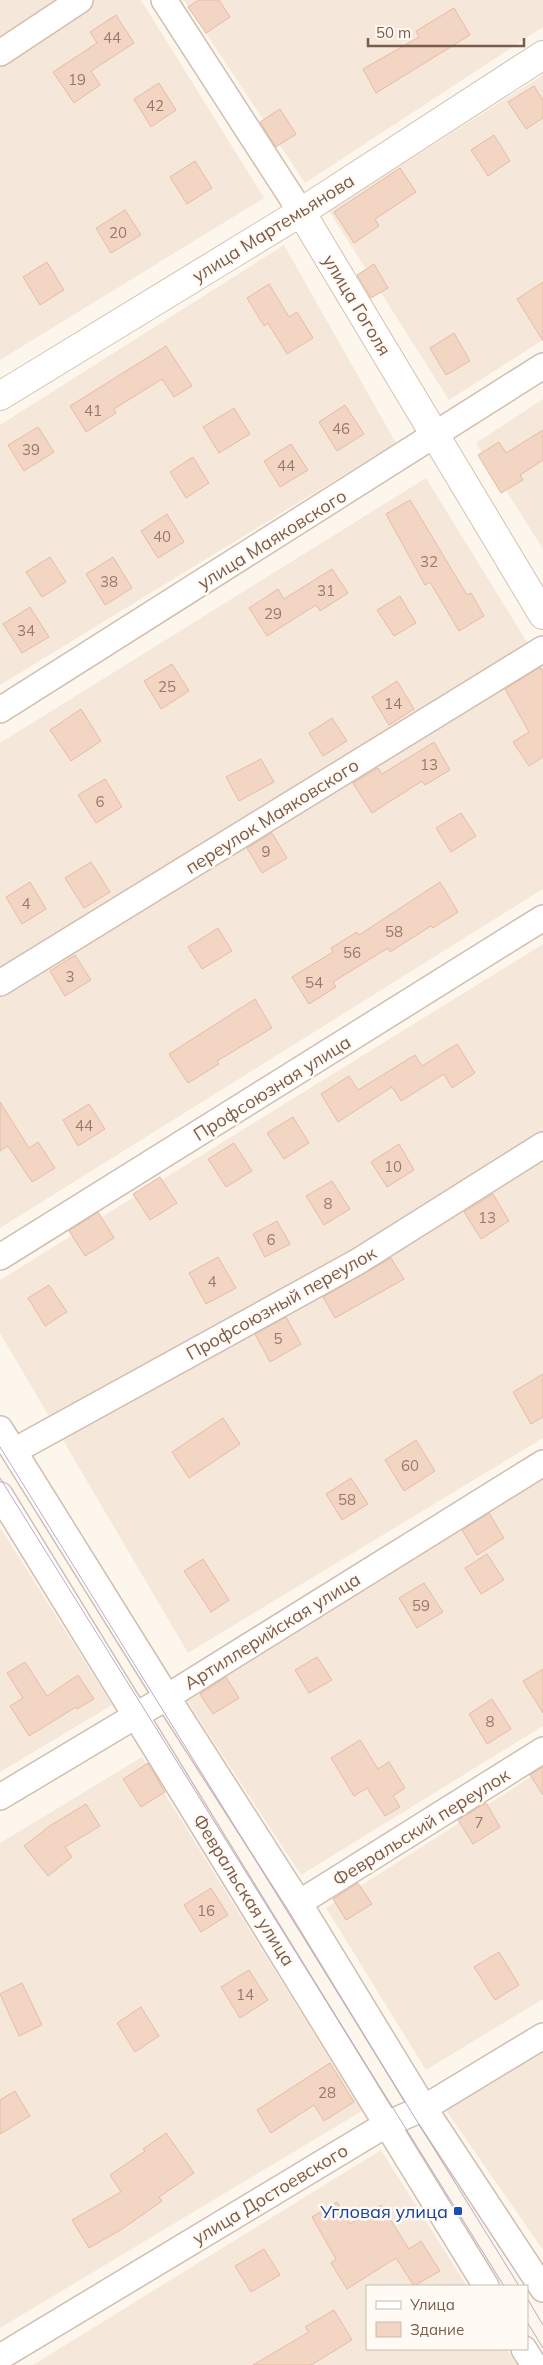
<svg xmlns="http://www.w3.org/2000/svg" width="543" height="2365" font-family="Mulish,sans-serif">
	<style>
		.residential { fill: #f5e8da }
		.building { fill: #f3d5c3; stroke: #e6bba3 }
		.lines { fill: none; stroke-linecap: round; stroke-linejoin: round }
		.street-casing { stroke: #d1beb0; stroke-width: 28 }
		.secondary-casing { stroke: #d6c0b0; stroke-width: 30 }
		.street { stroke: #fff; stroke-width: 25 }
		.secondary { stroke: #fff; stroke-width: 28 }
		.tram { stroke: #b9a8c9; stroke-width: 1 }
		.transit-dot { fill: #1a4fb4; stroke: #fffaf3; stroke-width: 2 }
		.labels { text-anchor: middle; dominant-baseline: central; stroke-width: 5; stroke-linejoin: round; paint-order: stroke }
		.number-label { font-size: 15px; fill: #987a6a }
		.street-label { font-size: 18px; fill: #7a5c4d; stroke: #fffaf3 }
		.transit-label { font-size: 18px; fill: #164399; stroke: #fffaf3; text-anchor: end }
	</style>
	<rect width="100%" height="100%" fill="#fdf6ec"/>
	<path class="residential" d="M 0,0 L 141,0 L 264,198 L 0,360 Z
		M 184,0 L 543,0 L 543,27 L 305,183 Z
		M 543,75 L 543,340 L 449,400 L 329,211 Z
		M 284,245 L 396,443 L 0,685 L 0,425 Z
		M 543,399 L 543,549 L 476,443 Z
		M 426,478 L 543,668 L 543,889 L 0,1228 L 0,743 Z
		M 543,944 L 543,1438 L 188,1653 L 0,1333 L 0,1280 Z
		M 543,1475 L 543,1726 L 301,1875 L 185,1698 Z
		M 0,1527 L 112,1705 L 0,1772 Z
		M 142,1757 L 362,2111 L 0,2328 L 0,1843 Z
		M 543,1769 L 543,1999 L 426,2070 L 326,1908 Z
		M 543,2047 L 543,2250 L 443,2106 Z
		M 381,2150 L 467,2286 L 367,2286 L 367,2349 L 507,2349 L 517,2365 L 33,2365 Z"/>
	<path class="building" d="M 199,0 L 219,0 L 230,17 L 206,33 L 188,7 Z
		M 454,8 L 470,35 L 376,93 L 363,69 L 419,37 L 416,31 Z
		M 116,15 L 134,43 L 91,71 L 100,85 L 74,103 L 53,72 L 97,43 L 90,32 Z
		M 159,83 L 176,110 L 151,127 L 134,99 Z
		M 534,86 L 543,100 L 543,118 L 526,129 L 508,102 Z
		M 280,109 L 296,134 L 276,147 L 260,122 Z
		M 494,135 L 510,161 L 488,176 L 471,150 Z
		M 195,161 L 212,188 L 187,204 L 170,177 Z
		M 400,168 L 416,192 L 375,219 L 379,226 L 354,243 L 334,212 Z
		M 125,210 L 141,235 L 111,253 L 96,228 Z
		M 47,262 L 64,290 L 40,305 L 23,277 Z
		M 374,264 L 388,288 L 371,298 L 357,275 Z
		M 543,282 L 543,341 L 517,299 Z
		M 269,284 L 289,317 L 297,312 L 313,338 L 287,354 L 268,323 L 264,326 L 247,298 Z
		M 454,333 L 470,361 L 446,375 L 430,348 Z
		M 166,346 L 192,386 L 174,397 L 162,379 L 114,409 L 116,413 L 86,432 L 70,406 Z
		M 345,405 L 364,434 L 337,451 L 319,422 Z
		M 234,408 L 250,434 L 219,453 L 203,427 Z
		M 38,427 L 54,452 L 24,471 L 8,445 Z
		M 543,430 L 543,460 L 520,475 L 523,480 L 501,493 L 478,455 L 499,442 L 506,453 Z
		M 291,444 L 308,470 L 280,487 L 264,461 Z
		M 193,457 L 209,483 L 186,498 L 170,472 Z
		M 410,500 L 467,595 L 471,593 L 484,616 L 459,631 L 430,582 L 425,585 L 386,514 Z
		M 167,514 L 184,542 L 158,558 L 141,531 Z
		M 50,557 L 66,582 L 42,597 L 26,572 Z
		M 113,557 L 132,588 L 105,605 L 86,574 Z
		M 332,569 L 348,593 L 320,611 L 316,605 L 267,636 L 249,608 L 278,589 L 284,599 Z
		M 400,596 L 416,623 L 394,636 L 377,610 Z
		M 30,607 L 49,637 L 22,653 L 3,624 Z
		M 172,664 L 189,691 L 161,709 L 144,681 Z
		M 540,667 L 543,672 L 543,757 L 529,766 L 513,742 L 529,732 L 505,689 Z
		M 397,681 L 414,709 L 389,725 L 372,697 Z
		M 81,709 L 101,741 L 71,761 L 50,730 Z
		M 332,718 L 347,741 L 323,756 L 309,733 Z
		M 434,742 L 450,770 L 425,785 L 422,781 L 372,813 L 353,783 L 378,768 L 382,774 Z
		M 261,759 L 274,782 L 239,801 L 226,777 Z
		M 105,779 L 122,807 L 96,823 L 78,795 Z
		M 461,813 L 476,836 L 451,852 L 436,828 Z
		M 272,833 L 287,858 L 262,873 L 247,848 Z
		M 91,862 L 110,892 L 84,908 L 65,878 Z
		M 30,882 L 46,909 L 22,924 L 6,897 Z
		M 440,882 L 458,912 L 433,928 L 431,926 L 390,952 L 388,948 L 333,982 L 336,987 L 309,1004 L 292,977 L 333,952 L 331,948 L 357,932 L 359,935 Z
		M 218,928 L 232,951 L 202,969 L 188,947 Z
		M 75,955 L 91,980 L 65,996 L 50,971 Z
		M 255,999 L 272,1028 L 217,1061 L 219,1064 L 188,1083 L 169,1054 Z
		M 457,1044 L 475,1073 L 452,1088 L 444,1074 L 401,1101 L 392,1087 L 338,1122 L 321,1094 L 349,1076 L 358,1090 L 415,1055 L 422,1066 Z
		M 0,1102 L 29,1148 L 38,1142 L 55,1168 L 32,1182 L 8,1146 L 0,1151 Z
		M 89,1104 L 105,1129 L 78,1146 L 63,1120 Z
		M 293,1117 L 309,1143 L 284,1159 L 267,1133 Z
		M 234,1143 L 252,1171 L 226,1187 L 208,1159 Z
		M 399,1144 L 414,1170 L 387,1187 L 371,1162 Z
		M 160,1177 L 177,1203 L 150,1220 L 133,1194 Z
		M 332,1181 L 350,1209 L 324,1225 L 306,1196 Z
		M 493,1194 L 509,1221 L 481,1239 L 464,1212 Z
		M 98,1212 L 114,1238 L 85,1256 L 69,1231 Z
		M 277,1221 L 290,1244 L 265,1257 L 253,1234 Z
		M 218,1257 L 236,1288 L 206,1304 L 189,1273 Z
		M 391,1258 L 404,1279 L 335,1318 L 323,1297 Z
		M 49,1285 L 67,1312 L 45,1326 L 28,1298 Z
		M 286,1317 L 301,1344 L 270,1362 L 255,1334 Z
		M 543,1374 L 543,1417 L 531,1424 L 513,1392 Z
		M 223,1418 L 240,1444 L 189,1478 L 172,1452 Z
		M 416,1440 L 435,1471 L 404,1491 L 385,1460 Z
		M 351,1478 L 368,1504 L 342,1520 L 326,1494 Z
		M 489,1513 L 504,1538 L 477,1555 L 462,1530 Z
		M 487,1554 L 504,1580 L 481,1594 L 465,1568 Z
		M 203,1559 L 229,1600 L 211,1612 L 184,1571 Z
		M 424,1583 L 443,1612 L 417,1628 L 399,1598 Z
		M 317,1657 L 332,1680 L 309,1693 L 295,1670 Z
		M 25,1662 L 47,1696 L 78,1675 L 94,1699 L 77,1709 L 76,1707 L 29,1736 L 10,1706 L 23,1698 L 7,1673 Z
		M 543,1669 L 543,1713 L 523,1681 Z
		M 226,1677 L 239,1698 L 213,1714 L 200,1694 Z
		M 492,1699 L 511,1729 L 487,1744 L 469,1714 Z
		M 360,1740 L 378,1769 L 389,1762 L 405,1788 L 393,1796 L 400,1807 L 385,1816 L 367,1788 L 354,1796 L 331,1758 Z
		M 148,1763 L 165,1792 L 141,1807 L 123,1779 Z
		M 543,1767 L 543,1795 L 530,1775 Z
		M 486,1803 L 500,1827 L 473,1844 L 458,1820 Z
		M 86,1804 L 100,1826 L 65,1847 L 72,1857 L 48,1876 L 24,1846 L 51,1825 Z
		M 358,1883 L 372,1904 L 346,1920 L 333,1899 Z
		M 211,1888 L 228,1915 L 201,1932 L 184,1905 Z
		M 499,1952 L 519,1985 L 495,2000 L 474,1967 Z
		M 249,1970 L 268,2000 L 240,2018 L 221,1987 Z
		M 22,1983 L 42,2025 L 19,2036 L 0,1994 Z
		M 141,2007 L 159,2036 L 135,2052 L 117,2023 Z
		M 330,2063 L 354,2102 L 324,2121 L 314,2105 L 271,2133 L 257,2110 Z
		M 15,2091 L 30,2116 L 0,2134 L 0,2100 Z
		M 166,2133 L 194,2173 L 159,2197 L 162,2201 L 122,2229 L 89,2248 L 72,2220 L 121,2192 L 110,2175 L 145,2151 L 143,2149 Z
		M 337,2202 L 350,2224 L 381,2205 L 409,2249 L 421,2241 L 440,2271 L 414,2286 L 396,2258 L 347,2289 L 331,2263 L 336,2259 L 312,2217 Z
		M 264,2249 L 280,2275 L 251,2292 L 235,2266 Z
		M 334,2310 L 352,2340 L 311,2365 L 253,2365 L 309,2332 L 305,2327 Z"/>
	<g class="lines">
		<defs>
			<path id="street" d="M 164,0 L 301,212
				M 0,53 L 80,0
				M 0,710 L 543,366
				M 0,983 L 543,649
				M 0,1257 L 543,918
				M 0,1429 L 167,1697 L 299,1903 L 424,2108 L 543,2289
				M 14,1451 L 357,1262 L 543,1145
				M 0,1495 L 486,2286
				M 0,1797 L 167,1697 L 543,1463
				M 299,1903 L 543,1750
				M 524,2349 L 534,2365
				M 0,2357 L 387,2124 L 424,2108 L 543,2036"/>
			<path id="secondary" d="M 301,212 L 543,615
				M 0,396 L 301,212 L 543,55"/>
		</defs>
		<use href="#street" class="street-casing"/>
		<use href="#secondary" class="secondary-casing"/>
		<use href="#street" class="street"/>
		<use href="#secondary" class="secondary"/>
		<path class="tram" d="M 0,1447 L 519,2286
			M 0,1478 L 504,2286
			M 527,2298 L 543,2325
			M 527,2322 L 543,2348"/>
	</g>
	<rect class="transit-dot" x="453" y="2206" width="10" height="10" rx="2.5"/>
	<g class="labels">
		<g class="number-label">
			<text x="112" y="37">44</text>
			<text x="77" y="79">19</text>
			<text x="155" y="105">42</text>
			<text x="118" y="232">20</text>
			<text x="93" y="410">41</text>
			<text x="341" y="428">46</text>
			<text x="31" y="449">39</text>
			<text x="286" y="465">44</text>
			<text x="162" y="536">40</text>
			<text x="429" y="561">32</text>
			<text x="109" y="581">38</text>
			<text x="326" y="590">31</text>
			<text x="273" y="613">29</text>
			<text x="26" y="630">34</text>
			<text x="167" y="686">25</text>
			<text x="393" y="703">14</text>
			<text x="429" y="764">13</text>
			<text x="100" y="801">6</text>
			<text x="266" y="851">9</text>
			<text x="26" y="903">4</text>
			<text x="394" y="931">58</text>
			<text x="352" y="952">56</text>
			<text x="70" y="976">3</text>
			<text x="314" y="982">54</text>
			<text x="84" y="1125">44</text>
			<text x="393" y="1166">10</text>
			<text x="328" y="1203">8</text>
			<text x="487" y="1217">13</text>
			<text x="271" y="1239">6</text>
			<text x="212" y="1281">4</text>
			<text x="278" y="1338">5</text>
			<text x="410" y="1465">60</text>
			<text x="347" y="1499">58</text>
			<text x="421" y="1605">59</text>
			<text x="490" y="1721">8</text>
			<text x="479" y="1822">7</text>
			<text x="206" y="1910">16</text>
			<text x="245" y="1994">14</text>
			<text x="327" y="2092">28</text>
		</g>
		<g class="street-label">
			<text transform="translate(273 228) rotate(-32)">улица Мартемьянова</text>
			<text transform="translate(357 305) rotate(59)">улица Гоголя</text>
			<text transform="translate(272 539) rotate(-32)">улица Маяковского</text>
			<text transform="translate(272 816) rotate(-32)">переулок Маяковского</text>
			<text transform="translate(272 1088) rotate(-32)">Профсоюзная улица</text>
			<text transform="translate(281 1303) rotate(-29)">Профсоюзный переулок</text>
			<text transform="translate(272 1631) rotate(-32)">Артиллерийская улица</text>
			<text transform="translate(421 1827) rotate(-32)">Февральский переулок</text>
			<text transform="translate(244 1890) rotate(58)">Февральская улица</text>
			<text transform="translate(270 2194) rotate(-31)">улица Достоевского</text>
		</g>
		<g class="transit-label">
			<text x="448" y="2211">Угловая улица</text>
		</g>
	</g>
	<rect x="366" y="2285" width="162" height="65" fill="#fffaf3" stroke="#cabbb1"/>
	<rect x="376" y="2301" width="25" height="8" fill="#ffffff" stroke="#cabbb1"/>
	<text x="410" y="2310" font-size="15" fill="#7a5c4d">Улица</text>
	<rect x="376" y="2322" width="25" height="15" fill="#f3d5c3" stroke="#cabbb1"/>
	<text x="410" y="2335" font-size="15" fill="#7a5c4d">Здание</text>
	<path d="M368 38v8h156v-8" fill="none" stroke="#7a5c4d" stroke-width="2.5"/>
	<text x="376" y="38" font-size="15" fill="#7a5c4d" stroke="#fffaf3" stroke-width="4" paint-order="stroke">50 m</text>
</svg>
